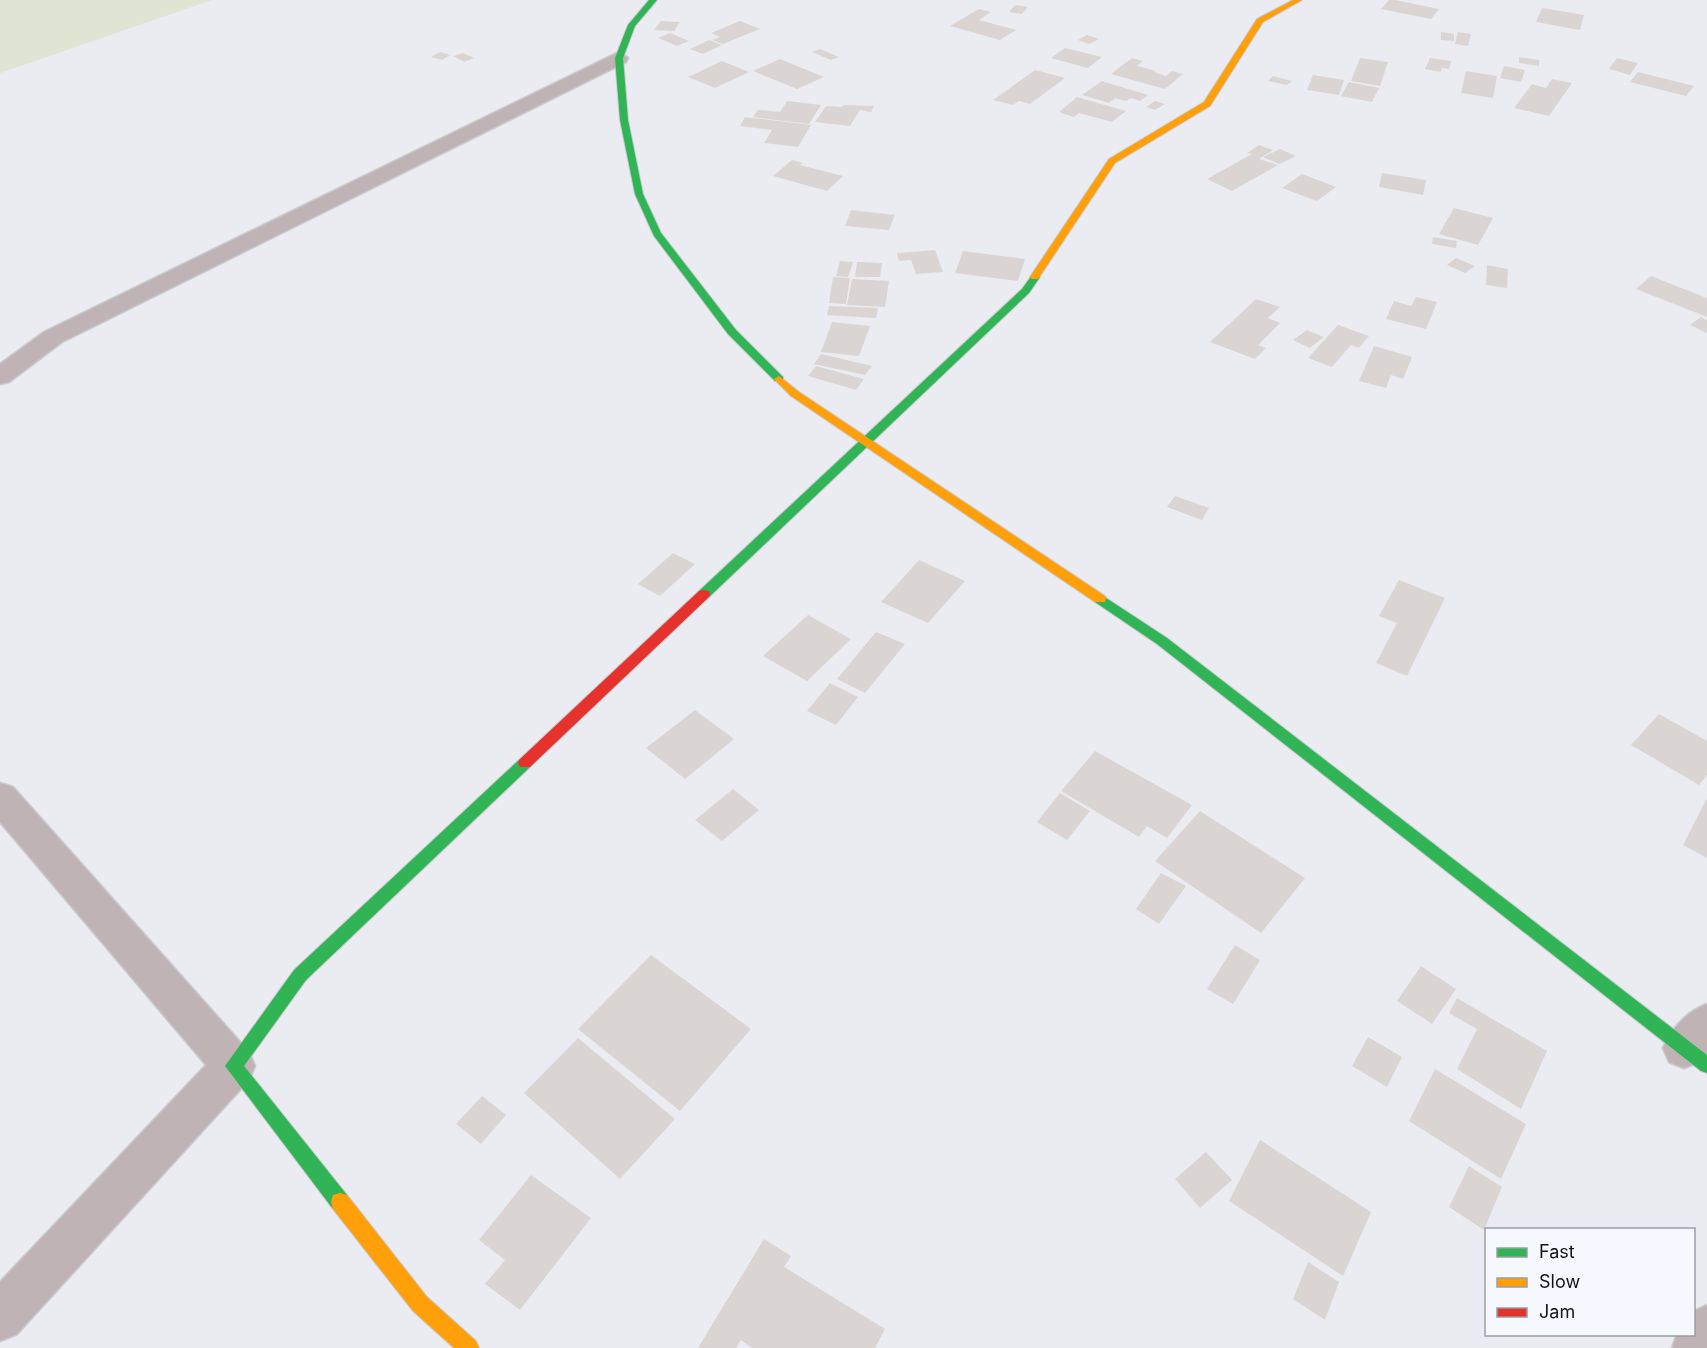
<svg xmlns="http://www.w3.org/2000/svg" width="1707" height="1348" font-family="Inter,sans-serif">
	<style>
		.green { fill: #dee5d2 }
		.building { fill: #dad5d2 }
		.lines { fill: none; stroke-linecap: round; stroke-linejoin: round }
		.street-casing { stroke: #c8cace; stroke-width: 3 }
		.fast-casing { stroke: #c8cace; stroke-width: 2 }
		.slow-casing { stroke: #c8cace; stroke-width: 2 }
		.jam-casing { stroke: #c8cace; stroke-width: 2 }
		.street { fill: #c0b3b6; fill-rule: evenodd }
		.fast { fill: #30b455; fill-rule: evenodd }
		.slow { fill: #ff9f0a; fill-rule: evenodd }
		.jam { fill: #e5322d; fill-rule: evenodd }
	</style>
	<rect width="100%" height="100%" fill="#eaecf2"/>
	<path class="green" d="M 0,0 L 212,0 L 0,73 Z"/>
	<path class="building" d="M 1389,0 L 1395,0 L 1439,9 L 1431,19 L 1381,9 Z
		M 1015,5 L 1028,7 L 1022,14 L 1009,12 Z
		M 1542,8 L 1584,15 L 1580,30 L 1536,22 Z
		M 979,9 L 991,12 L 979,20 L 1016,30 L 1000,40 L 950,26 Z
		M 661,21 L 680,22 L 674,31 L 654,30 Z
		M 740,21 L 760,29 L 723,44 L 712,40 L 720,37 L 711,33 Z
		M 1441,32 L 1454,34 L 1454,41 L 1441,40 Z
		M 1458,32 L 1471,34 L 1468,46 L 1455,44 Z
		M 670,33 L 689,41 L 677,46 L 658,38 Z
		M 1087,35 L 1099,39 L 1089,44 L 1078,40 Z
		M 709,40 L 722,45 L 703,54 L 690,49 Z
		M 1065,48 L 1102,57 L 1088,68 L 1051,58 Z
		M 820,49 L 839,57 L 831,60 L 812,52 Z
		M 440,52 L 450,55 L 442,60 L 431,57 Z
		M 463,53 L 474,58 L 464,62 L 453,56 Z
		M 1519,57 L 1539,60 L 1539,66 L 1519,63 Z
		M 1132,58 L 1143,61 L 1137,66 L 1156,71 L 1154,72 L 1166,76 L 1172,71 L 1183,74 L 1165,89 L 1111,74 Z
		M 1360,58 L 1388,62 L 1380,86 L 1351,81 Z
		M 1430,58 L 1451,61 L 1449,69 L 1442,68 L 1441,72 L 1425,69 Z
		M 1617,58 L 1638,63 L 1630,75 L 1609,69 Z
		M 780,59 L 824,77 L 797,89 L 753,71 Z
		M 722,61 L 749,72 L 715,88 L 688,77 Z
		M 1504,66 L 1525,70 L 1521,82 L 1500,78 Z
		M 1035,70 L 1065,78 L 1030,104 L 1019,101 L 1013,105 L 993,100 Z
		M 1466,71 L 1497,76 L 1493,98 L 1461,93 Z
		M 1638,72 L 1694,86 L 1686,96 L 1630,82 Z
		M 1313,75 L 1344,80 L 1339,95 L 1307,90 Z
		M 1273,76 L 1292,81 L 1287,85 L 1268,81 Z
		M 1552,79 L 1572,83 L 1549,116 L 1514,108 L 1532,84 L 1546,88 Z
		M 1102,81 L 1148,95 L 1140,101 L 1131,98 L 1126,101 L 1115,98 L 1109,103 L 1082,95 Z
		M 1349,82 L 1379,88 L 1372,102 L 1341,96 Z
		M 1077,97 L 1126,111 L 1112,122 L 1079,113 L 1074,117 L 1059,112 Z
		M 787,101 L 821,105 L 809,124 L 753,117 L 758,110 L 780,112 Z
		M 1155,101 L 1165,104 L 1155,110 L 1146,107 Z
		M 844,105 L 874,106 L 871,112 L 860,110 L 850,126 L 815,122 L 826,106 L 842,107 Z
		M 745,117 L 811,125 L 798,147 L 764,143 L 772,130 L 740,126 Z
		M 1259,145 L 1273,150 L 1259,159 L 1278,165 L 1232,191 L 1207,179 L 1252,154 L 1247,153 Z
		M 1280,149 L 1296,156 L 1279,164 L 1263,157 Z
		M 792,160 L 803,163 L 800,165 L 843,176 L 827,191 L 773,176 Z
		M 1382,173 L 1426,180 L 1423,195 L 1379,187 Z
		M 1302,174 L 1336,187 L 1317,201 L 1282,188 Z
		M 1454,208 L 1493,218 L 1478,245 L 1439,234 Z
		M 851,210 L 895,215 L 889,230 L 845,226 Z
		M 1433,237 L 1457,241 L 1456,248 L 1432,244 Z
		M 935,250 L 943,272 L 916,274 L 911,260 L 899,261 L 897,253 Z
		M 963,251 L 1025,259 L 1018,281 L 955,273 Z
		M 1456,258 L 1475,266 L 1465,273 L 1447,265 Z
		M 840,261 L 853,262 L 848,277 L 836,276 Z
		M 857,262 L 882,263 L 880,277 L 855,277 Z
		M 1487,265 L 1508,269 L 1507,288 L 1486,285 Z
		M 1651,276 L 1707,298 L 1707,317 L 1636,289 Z
		M 833,277 L 850,278 L 846,304 L 829,303 Z
		M 852,279 L 889,281 L 885,307 L 847,305 Z
		M 1416,297 L 1437,302 L 1426,329 L 1386,319 L 1394,301 L 1411,306 Z
		M 1256,299 L 1280,307 L 1268,318 L 1280,323 L 1258,345 L 1266,348 L 1255,359 L 1210,342 Z
		M 829,306 L 878,308 L 876,318 L 827,315 Z
		M 1701,317 L 1707,320 L 1707,333 L 1690,325 Z
		M 832,322 L 870,326 L 859,356 L 821,352 Z
		M 1338,325 L 1369,336 L 1359,348 L 1351,345 L 1332,367 L 1308,358 Z
		M 1307,330 L 1324,337 L 1310,348 L 1293,340 Z
		M 1374,346 L 1412,357 L 1403,379 L 1391,375 L 1386,388 L 1359,381 Z
		M 821,354 L 872,366 L 865,375 L 814,364 Z
		M 816,366 L 864,379 L 856,390 L 808,376 Z
		M 1175,496 L 1209,508 L 1202,520 L 1167,507 Z
		M 673,553 L 695,564 L 660,596 L 638,584 Z
		M 919,560 L 965,581 L 928,623 L 881,602 Z
		M 1399,580 L 1445,598 L 1407,676 L 1376,663 L 1397,623 L 1379,616 Z
		M 808,615 L 851,639 L 807,681 L 763,656 Z
		M 876,632 L 905,644 L 865,693 L 837,679 Z
		M 830,683 L 858,697 L 836,725 L 807,711 Z
		M 695,710 L 734,739 L 685,779 L 646,748 Z
		M 1659,714 L 1707,741 L 1707,775 L 1699,785 L 1631,745 Z
		M 1095,751 L 1192,805 L 1167,838 L 1147,826 L 1139,837 L 1061,791 Z
		M 733,789 L 759,810 L 722,841 L 695,820 Z
		M 1060,793 L 1090,811 L 1067,840 L 1037,822 Z
		M 1707,798 L 1707,858 L 1683,845 Z
		M 1200,811 L 1305,878 L 1261,933 L 1155,861 Z
		M 1161,873 L 1186,886 L 1159,924 L 1136,909 Z
		M 1235,945 L 1260,960 L 1233,1004 L 1207,989 Z
		M 651,955 L 751,1029 L 680,1111 L 578,1029 Z
		M 1421,966 L 1456,989 L 1432,1024 L 1397,1001 Z
		M 1457,998 L 1547,1051 L 1521,1109 L 1457,1069 L 1477,1029 L 1449,1013 Z
		M 1368,1037 L 1402,1057 L 1387,1087 L 1352,1066 Z
		M 578,1038 L 675,1119 L 620,1179 L 524,1093 Z
		M 1435,1069 L 1526,1124 L 1501,1179 L 1409,1121 Z
		M 482,1096 L 506,1115 L 481,1144 L 456,1124 Z
		M 1260,1140 L 1371,1212 L 1343,1276 L 1229,1201 Z
		M 1206,1152 L 1232,1180 L 1200,1208 L 1175,1179 Z
		M 1469,1166 L 1502,1187 L 1484,1230 L 1449,1207 Z
		M 531,1175 L 591,1218 L 520,1310 L 485,1284 L 505,1260 L 479,1240 Z
		M 764,1239 L 791,1256 L 784,1267 L 885,1329 L 875,1348 L 752,1348 L 741,1340 L 736,1348 L 698,1348 Z
		M 1308,1262 L 1339,1282 L 1325,1320 L 1293,1299 Z"/>
	<g class="lines">
		<defs>
			<path id="street" d="M 619,52 L 628,58 L 626,62 L 62,342 L 9,382 L 0,384 L 0,364 L 44,332 Z
				M 0,783 L 13,787 L 249,1052 L 255,1066 L 249,1080 L 17,1334 L 0,1341 L 0,1282 L 206,1065 L 0,822 Z
				M 1707,1004 L 1707,1053 L 1699,1062 L 1684,1068 L 1669,1062 L 1663,1048 C 1672,1028 1686,1012 1707,1004 Z
				M 1707,1305 L 1707,1348 L 1672,1348 L 1677,1334 L 1694,1334 L 1694,1311 Z"/>
			<path id="fast" d="M 649,0 L 657,0 L 635,26 L 623,58 L 628,120 L 643,194 L 661,233 L 736,330 L 783,377 L 783,381 L 775,381 L 728,334 L 654,236 L 635,194 L 620,120 L 615,58 L 628,25 Z
				M 1035,274 L 1040,277 L 1029,293 L 709,597 L 699,597 L 698,594 L 699,591 L 1022,289 L 1032,275 Z
				M 1100,594 L 1167,638 L 1707,1055 L 1707,1073 L 1701,1071 L 1157,644 L 1095,602 L 1094,599 Z
				M 525,757 L 530,759 L 532,763 L 530,767 L 306,980 L 244,1066 L 347,1195 L 349,1202 L 347,1209 L 340,1211 L 333,1209 L 225,1066 L 294,970 L 520,759 Z"/>
			<path id="slow" d="M 1293,0 L 1302,0 L 1263,22 L 1210,106 L 1115,163 L 1038,279 L 1032,279 L 1030,277 L 1109,159 L 1204,102 L 1257,19 Z
				M 779,376 L 799,392 L 1105,596 L 1106,599 L 1105,602 L 1095,602 L 791,396 L 774,379 Z
				M 340,1193 L 347,1195 L 427,1297 L 476,1341 L 479,1348 L 454,1348 L 413,1311 L 333,1209 L 331,1202 L 333,1195 Z"/>
			<path id="jam" d="M 704,590 L 709,591 L 710,594 L 709,597 L 530,767 L 520,767 L 518,763 L 520,759 L 699,591 Z"/>
		</defs>
		<use href="#street" class="street-casing"/>
		<use href="#fast" class="fast-casing"/>
		<use href="#slow" class="slow-casing"/>
		<use href="#jam" class="jam-casing"/>
		<use href="#street" class="street"/>
		<use href="#fast" class="fast"/>
		<use href="#slow" class="slow"/>
		<use href="#jam" class="jam"/>
	</g>
	<rect x="1485" y="1228" width="210" height="108" fill="#f5f9ff" stroke="#9a9da2" stroke-width="1.5"/>
	<rect x="1497" y="1248" width="30" height="9" fill="#30b455" stroke="#9a9da2" stroke-width="1.5"/>
	<text x="1539" y="1258" font-size="18" fill="#111316">Fast</text>
	<rect x="1497" y="1278" width="30" height="9" fill="#ff9f0a" stroke="#9a9da2" stroke-width="1.5"/>
	<text x="1539" y="1288" font-size="18" fill="#111316">Slow</text>
	<rect x="1497" y="1308" width="30" height="9" fill="#e5322d" stroke="#9a9da2" stroke-width="1.5"/>
	<text x="1539" y="1318" font-size="18" fill="#111316">Jam</text>
</svg>
